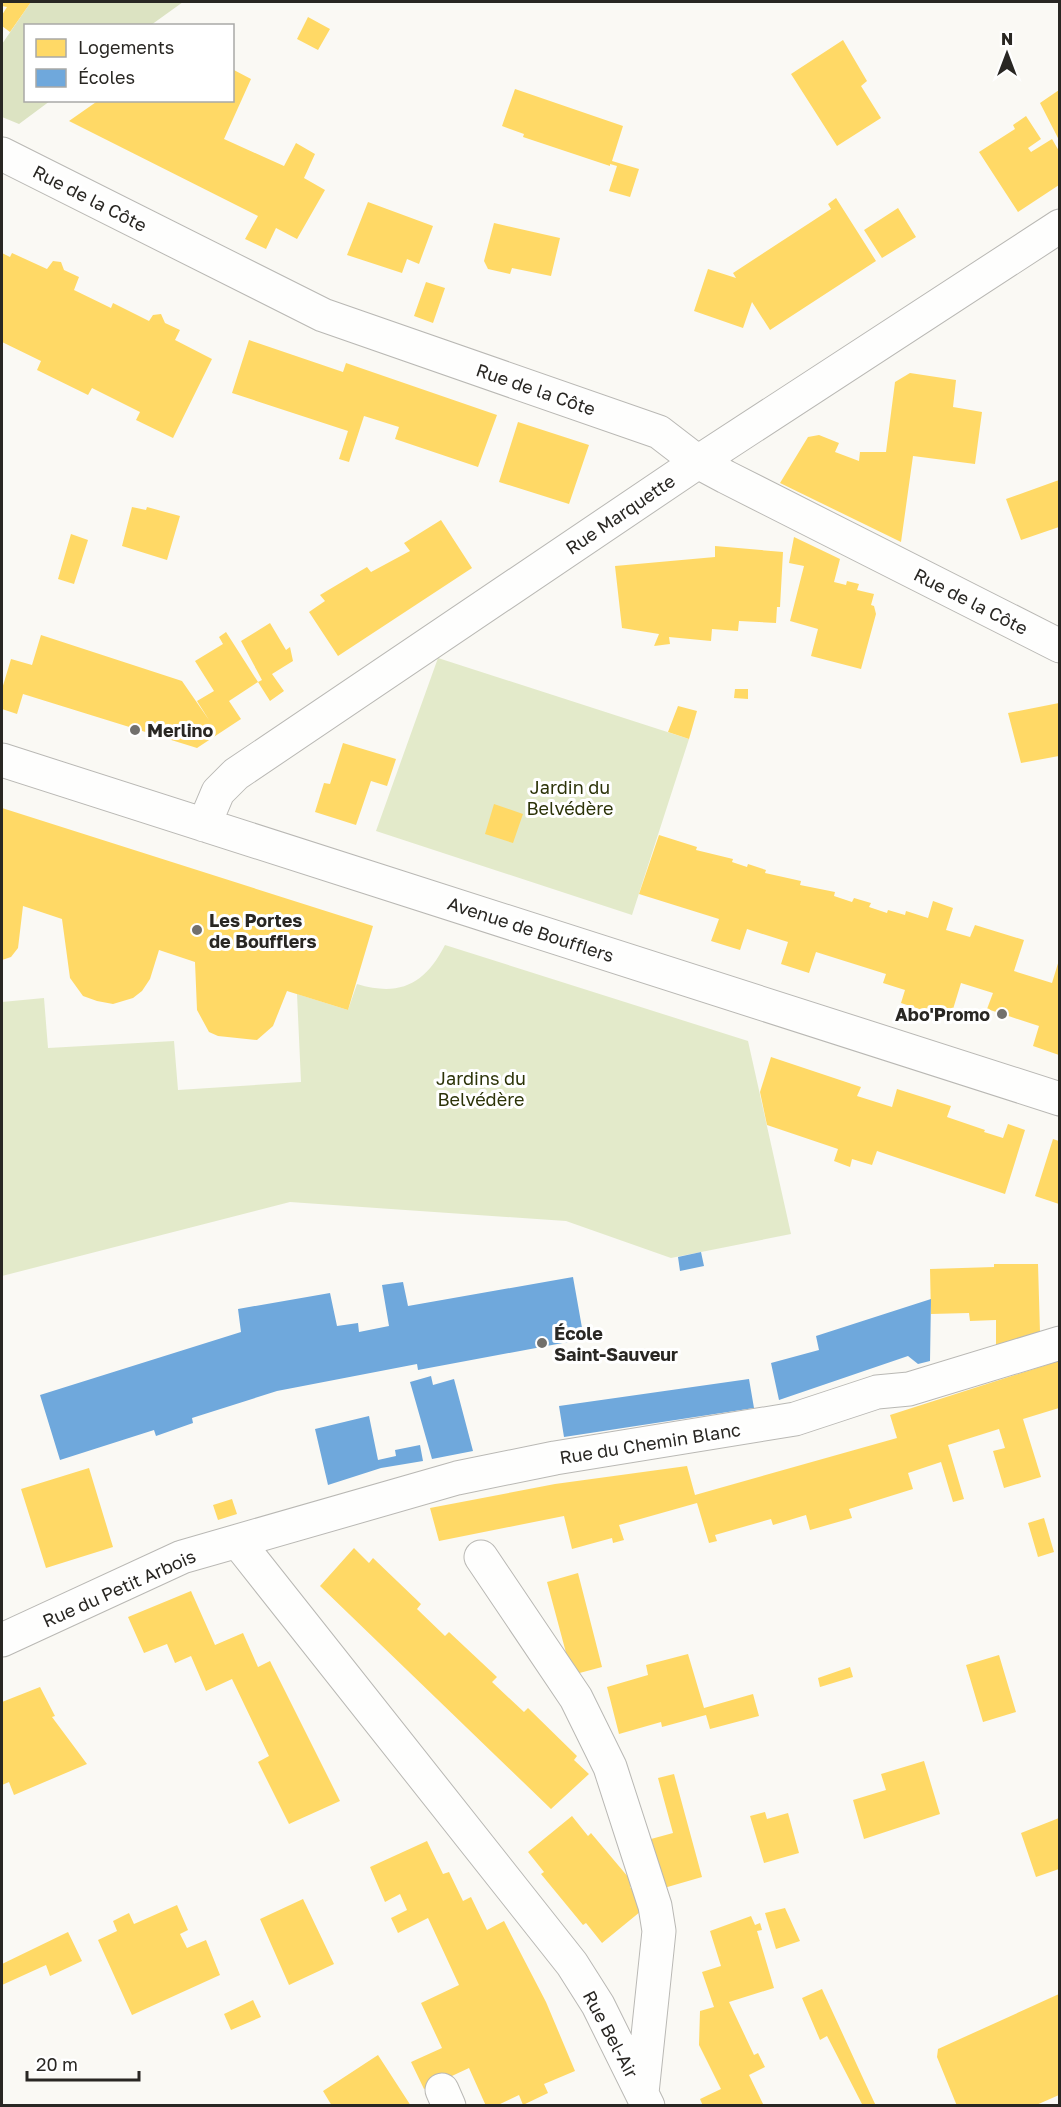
<svg xmlns="http://www.w3.org/2000/svg" width="1061" height="2107" font-family="'Golos Text',sans-serif">
	<style>
		.green { fill: #e3eaca }
		.forest { fill: #dce3c2 }
		.homes { fill: #ffd966 }
		.schools { fill: #6fa8dc }
		.lines { fill: none; stroke-linecap: round; stroke-linejoin: round }
		.minor-casing { stroke: #b9b8b4; stroke-width: 35 }
		.minor { stroke: #fefefd; stroke-width: 33 }
		.poi-dot { fill: #72706c; stroke: #fff; stroke-width: 2 }
		.labels { text-anchor: middle; dominant-baseline: central; stroke-width: 6; stroke-linejoin: round; paint-order: stroke }
		.street-label { font-size: 18px; fill: #292723; stroke: #fff }
		.poi-label { font-size: 18px; font-weight: bold; fill: #292723; stroke: #fff; text-anchor: start }
		.park-label { font-size: 18px; fill: #2c3308; stroke: #fff }
	</style>
	<rect width="100%" height="100%" fill="#faf9f4"/>
	<path class="green" d="M 438,658 L 689,739 L 632,915 L 376,831 Z
		M 445,945 L 748,1041 L 791,1234 L 671,1258 L 566,1221 L 290,1202 L 2,1276 L 2,1002 L 44,998 L 48,1048 L 174,1041 L 178,1090 L 301,1082 L 297,994 L 348,1010 L 357,984 C 400,997 425,984 445,945 Z"/>
	<path class="forest" d="M 31,2 L 183,2 L 151,25 L 26,26 L 26,100 L 50,101 L 19,124 L 2,117 L 2,44 Z"/>
	<path class="homes" d="M 2,2 L 31,2 L 10,32 L 2,26 L 2,15 L 7,7 L 2,6 Z
		M 308,17 L 330,29 L 318,50 L 297,39 Z
		M 843,40 L 867,81 L 861,86 L 881,118 L 837,146 L 791,74 Z
		M 232,69 L 251,79 L 224,139 L 284,166 L 296,143 L 315,154 L 304,178 L 325,190 L 297,239 L 276,228 L 266,249 L 245,239 L 258,216 L 69,121 L 99,100 L 232,100 Z
		M 515,89 L 623,126 L 612,161 L 639,169 L 630,197 L 609,191 L 617,166 L 610,164 L 610,166 L 523,137 L 524,134 L 502,126 Z
		M 1059,90 L 1059,140 L 1040,103 Z
		M 1026,116 L 1041,139 L 1028,148 L 1031,152 L 1052,139 L 1059,151 L 1059,185 L 1018,212 L 979,152 L 1015,129 L 1013,125 Z
		M 836,198 L 876,261 L 770,330 L 752,302 L 743,328 L 694,311 L 708,269 L 736,278 L 733,273 L 831,209 L 828,204 Z
		M 368,202 L 433,226 L 419,264 L 407,259 L 402,273 L 347,255 Z
		M 898,208 L 916,237 L 882,258 L 864,230 Z
		M 494,223 L 560,238 L 551,276 L 512,268 L 510,274 L 488,269 L 484,261 Z
		M 2,253 L 10,257 L 12,253 L 47,269 L 53,261 L 61,262 L 64,270 L 79,277 L 74,290 L 111,308 L 113,303 L 149,321 L 153,315 L 161,314 L 165,323 L 180,330 L 175,340 L 212,359 L 173,438 L 136,420 L 140,412 L 92,388 L 88,395 L 37,370 L 41,361 L 2,342 Z
		M 426,282 L 445,288 L 433,323 L 414,316 Z
		M 249,340 L 343,372 L 346,363 L 497,415 L 478,467 L 395,439 L 399,427 L 364,416 L 349,462 L 339,459 L 348,431 L 232,393 Z
		M 910,373 L 956,380 L 953,407 L 982,412 L 975,464 L 913,456 L 901,542 L 780,483 L 808,437 L 819,435 L 839,443 L 835,452 L 859,461 L 860,452 L 886,452 L 895,382 Z
		M 518,422 L 589,445 L 569,504 L 499,482 Z
		M 1059,480 L 1059,527 L 1021,540 L 1006,499 Z
		M 132,507 L 146,510 L 147,507 L 180,516 L 167,560 L 122,546 Z
		M 441,520 L 472,568 L 338,656 L 309,612 L 325,601 L 320,595 L 367,567 L 371,572 L 410,551 L 404,543 Z
		M 71,534 L 88,540 L 74,584 L 58,579 Z
		M 794,537 L 840,559 L 834,582 L 846,585 L 847,581 L 859,584 L 857,590 L 874,594 L 871,605 L 874,606 L 876,614 L 861,669 L 811,656 L 818,629 L 790,621 L 804,566 L 789,563 Z
		M 715,546 L 783,552 L 780,607 L 777,607 L 776,623 L 739,621 L 738,631 L 712,629 L 711,641 L 669,637 L 670,644 L 654,646 L 659,634 L 622,628 L 615,566 L 715,557 Z
		M 270,623 L 286,650 L 290,647 L 293,661 L 272,674 L 284,691 L 270,701 L 258,682 L 262,680 L 241,641 Z
		M 226,632 L 258,682 L 229,701 L 241,719 L 197,748 L 23,694 L 17,714 L 2,709 L 2,689 L 11,659 L 32,665 L 41,635 L 182,681 L 209,720 L 197,701 L 214,691 L 195,661 L 223,644 L 219,637 Z
		M 735,689 L 748,689 L 748,699 L 734,698 Z
		M 1059,703 L 1059,756 L 1021,763 L 1008,713 Z
		M 678,706 L 697,711 L 689,739 L 668,732 Z
		M 343,743 L 396,759 L 387,786 L 371,781 L 356,825 L 315,812 L 324,783 L 330,784 Z
		M 494,804 L 523,814 L 513,843 L 485,834 Z
		M 2,808 L 373,926 L 348,1010 L 287,991 L 273,1026 L 257,1040 L 218,1036 L 209,1032 L 197,1010 L 195,962 L 159,950 L 150,979 L 142,991 L 133,998 L 113,1004 L 97,1001 L 83,996 L 70,978 L 62,919 L 23,906 L 18,948 L 11,957 L 2,960 Z
		M 659,835 L 697,847 L 696,850 L 733,859 L 732,862 L 747,867 L 748,864 L 766,870 L 765,873 L 801,881 L 800,885 L 835,892 L 834,896 L 852,902 L 854,898 L 871,903 L 869,907 L 887,913 L 888,910 L 905,915 L 906,911 L 928,918 L 933,901 L 953,908 L 946,930 L 970,937 L 975,925 L 1024,940 L 1014,971 L 1052,983 L 1059,960 L 1059,1055 L 1033,1046 L 1039,1026 L 987,1009 L 993,993 L 961,983 L 950,1019 L 901,1003 L 905,990 L 883,983 L 886,974 L 816,952 L 809,973 L 781,964 L 788,942 L 747,929 L 740,950 L 711,941 L 719,919 L 639,894 Z
		M 771,1057 L 861,1087 L 857,1096 L 892,1107 L 897,1089 L 951,1106 L 947,1117 L 985,1130 L 984,1132 L 1003,1138 L 1008,1124 L 1025,1130 L 1005,1194 L 877,1151 L 872,1165 L 852,1159 L 850,1167 L 834,1161 L 838,1149 L 767,1125 L 760,1092 Z
		M 1053,1139 L 1059,1141 L 1059,1204 L 1035,1196 Z
		M 994,1264 L 1038,1264 L 1040,1332 L 996,1346 L 996,1320 L 970,1321 L 969,1313 L 931,1314 L 930,1269 L 994,1267 Z
		M 1059,1361 L 1059,1408 L 1023,1419 L 1041,1477 L 1004,1488 L 993,1451 L 1005,1448 L 999,1429 L 948,1445 L 964,1499 L 953,1502 L 941,1462 L 908,1473 L 913,1489 L 849,1509 L 852,1518 L 810,1530 L 806,1515 L 773,1525 L 771,1519 L 715,1535 L 717,1541 L 709,1543 L 697,1503 L 619,1525 L 624,1540 L 613,1543 L 612,1538 L 572,1549 L 564,1516 L 439,1541 L 430,1508 L 555,1484 L 687,1466 L 695,1495 L 897,1438 L 890,1415 Z
		M 89,1468 L 113,1547 L 46,1568 L 21,1489 Z
		M 232,1499 L 237,1514 L 218,1520 L 213,1505 Z
		M 1044,1518 L 1054,1552 L 1038,1557 L 1028,1523 Z
		M 354,1548 L 369,1563 L 373,1558 L 421,1604 L 417,1609 L 445,1636 L 449,1632 L 497,1677 L 492,1682 L 524,1712 L 528,1708 L 577,1756 L 574,1760 L 589,1774 L 551,1809 L 320,1586 Z
		M 578,1573 L 602,1667 L 572,1675 L 547,1582 Z
		M 191,1591 L 215,1645 L 243,1633 L 258,1667 L 270,1661 L 340,1801 L 289,1824 L 258,1762 L 269,1756 L 232,1679 L 206,1691 L 191,1656 L 175,1663 L 167,1644 L 144,1653 L 128,1617 Z
		M 688,1654 L 704,1708 L 753,1694 L 759,1716 L 710,1729 L 706,1715 L 662,1727 L 661,1722 L 619,1734 L 607,1687 L 648,1675 L 646,1665 Z
		M 999,1655 L 1016,1712 L 983,1722 L 966,1665 Z
		M 850,1667 L 853,1677 L 820,1687 L 818,1678 Z
		M 40,1687 L 55,1716 L 52,1717 L 87,1764 L 14,1795 L 9,1782 L 2,1785 L 2,1702 Z
		M 924,1761 L 940,1814 L 864,1839 L 853,1800 L 886,1790 L 881,1774 Z
		M 674,1774 L 702,1877 L 664,1888 L 651,1839 L 673,1833 L 658,1778 Z
		M 765,1812 L 767,1819 L 788,1813 L 799,1853 L 764,1863 L 750,1816 Z
		M 572,1816 L 588,1836 L 591,1833 L 634,1884 L 630,1887 L 646,1907 L 602,1943 L 586,1923 L 583,1925 L 541,1874 L 544,1872 L 528,1852 Z
		M 1059,1818 L 1059,1869 L 1036,1877 L 1021,1833 Z
		M 427,1841 L 443,1874 L 449,1872 L 463,1901 L 471,1897 L 487,1930 L 504,1921 L 546,2002 L 575,2071 L 544,2084 L 548,2093 L 523,2105 L 519,2095 L 496,2106 L 486,2106 L 469,2068 L 424,2089 L 411,2062 L 442,2048 L 421,2003 L 459,1985 L 428,1918 L 398,1933 L 391,1918 L 407,1910 L 400,1894 L 385,1902 L 370,1867 Z
		M 303,1899 L 334,1964 L 289,1985 L 260,1919 Z
		M 177,1905 L 188,1930 L 180,1934 L 187,1948 L 206,1940 L 220,1975 L 132,2015 L 98,1940 L 117,1931 L 113,1921 L 129,1913 L 134,1924 Z
		M 785,1908 L 800,1941 L 776,1949 L 765,1913 Z
		M 751,1916 L 755,1925 L 760,1923 L 762,1930 L 757,1931 L 774,1988 L 729,2002 L 754,2055 L 758,2053 L 765,2067 L 749,2075 L 764,2106 L 703,2106 L 700,2099 L 721,2089 L 699,2045 L 700,2011 L 714,2007 L 702,1972 L 721,1966 L 710,1931 Z
		M 68,1932 L 82,1961 L 50,1976 L 46,1965 L 2,1985 L 2,1964 Z
		M 822,1989 L 862,2076 L 876,2106 L 863,2106 L 827,2036 L 820,2040 L 802,1998 Z
		M 1059,1994 L 1059,2095 L 1034,2106 L 957,2106 L 937,2057 L 938,2049 Z
		M 253,2000 L 261,2017 L 231,2030 L 224,2014 Z
		M 378,2055 L 411,2106 L 332,2106 L 323,2091 Z"/>
	<path class="schools" d="M 701,1252 L 704,1266 L 680,1271 L 678,1257 Z
		M 573,1277 L 584,1339 L 418,1370 L 417,1364 L 277,1391 L 192,1418 L 193,1423 L 156,1436 L 154,1430 L 60,1460 L 40,1395 L 241,1332 L 238,1309 L 330,1293 L 337,1326 L 358,1323 L 359,1332 L 389,1326 L 382,1285 L 403,1282 L 408,1306 Z
		M 931,1299 L 930,1361 L 918,1364 L 908,1356 L 779,1400 L 771,1363 L 819,1350 L 816,1336 Z
		M 431,1376 L 433,1385 L 454,1379 L 473,1451 L 432,1459 L 410,1382 Z
		M 749,1379 L 754,1408 L 564,1437 L 559,1406 Z
		M 369,1416 L 378,1460 L 396,1456 L 395,1450 L 420,1445 L 423,1461 L 381,1468 L 328,1485 L 315,1429 Z"/>
	<g class="lines">
		<defs>
			<path id="minor" d="M 2,154 L 323,315 L 659,432 L 698,462 L 726,477 L 1060,646
				M 2,760 L 1060,1099
				M 204,825 L 218,792 L 236,774 L 698,462 L 1060,226
				M 238,1542 L 572,1964 L 598,2005 L 648,2106
				M 481,1557 L 576,1698 L 610,1767 L 655,1906 L 659,1931 L 642,2093
				M 2,1640 L 182,1557 L 457,1478 L 555,1458 L 795,1419 L 877,1392 L 909,1389 L 1060,1343
				M 442,2090 L 449,2106"/>
		</defs>
		<use href="#minor" class="minor-casing"/>
		<use href="#minor" class="minor"/>
	</g>
	<g class="poi-dot">
		<circle cx="135" cy="730" r="6"/>
		<circle cx="197" cy="930" r="6"/>
		<circle cx="1002" cy="1014" r="6"/>
		<circle cx="542" cy="1343" r="6"/>
	</g>
	<g class="labels">
		<g class="street-label">
			<text transform="translate(90 198) rotate(27)">Rue de la Côte</text>
			<text transform="translate(536 389) rotate(19)">Rue de la Côte</text>
			<text transform="translate(620 514) rotate(-34)">Rue Marquette</text>
			<text transform="translate(971 601) rotate(27)">Rue de la Côte</text>
			<text transform="translate(531 929) rotate(18)">Avenue de Boufflers</text>
			<text transform="translate(650 1443) rotate(-9)">Rue du Chemin Blanc</text>
			<text transform="translate(119 1588) rotate(-24)">Rue du Petit Arbois</text>
			<text transform="translate(611 2034) rotate(62)">Rue Bel-Air</text>
		</g>
		<g class="poi-label">
			<text x="147" y="730">Merlino</text>
			<text x="209" y="920">Les Portes<tspan x="209" dy="21">de Boufflers</tspan></text>
			<text x="990" y="1014" text-anchor="end">Abo'Promo</text>
			<text x="554" y="1333">École<tspan x="554" dy="21">Saint-Sauveur</tspan></text>
		</g>
		<g class="park-label">
			<text x="570" y="787">Jardin du<tspan x="570" dy="21">Belvédère</tspan></text>
			<text x="481" y="1078">Jardins du<tspan x="481" dy="21">Belvédère</tspan></text>
		</g>
	</g>
	<rect width="1061" height="2107" fill="none" stroke="#292723" stroke-width="6"/>
	<rect x="24" y="24" width="210" height="78" fill="#ffffff" stroke="#a9a9a7" stroke-width="1.5"/>
	<rect x="36" y="39" width="30" height="18" fill="#ffd966" stroke="#a9a9a7" stroke-width="1.5"/>
	<text x="78" y="54" font-size="18" fill="#292723">Logements</text>
	<rect x="36" y="69" width="30" height="18" fill="#6fa8dc" stroke="#a9a9a7" stroke-width="1.5"/>
	<text x="78" y="84" font-size="18" fill="#292723">Écoles</text>
	<g transform="translate(1007 54)" stroke="#ffffff" stroke-width="4.5" paint-order="stroke">
	<path d="M0-4.5L10 22L0 15L-10 22Z" fill="#292723"/>
	<text y="-9" font-size="16" font-weight="bold" text-anchor="middle" fill="#292723">N</text>
	</g>
	<path d="M27 2071v9h112v-9" fill="none" stroke="#292723" stroke-width="3"/>
	<text x="36" y="2071" font-size="18" fill="#292723" stroke="#ffffff" stroke-width="4.5" paint-order="stroke">20 m</text>
</svg>
